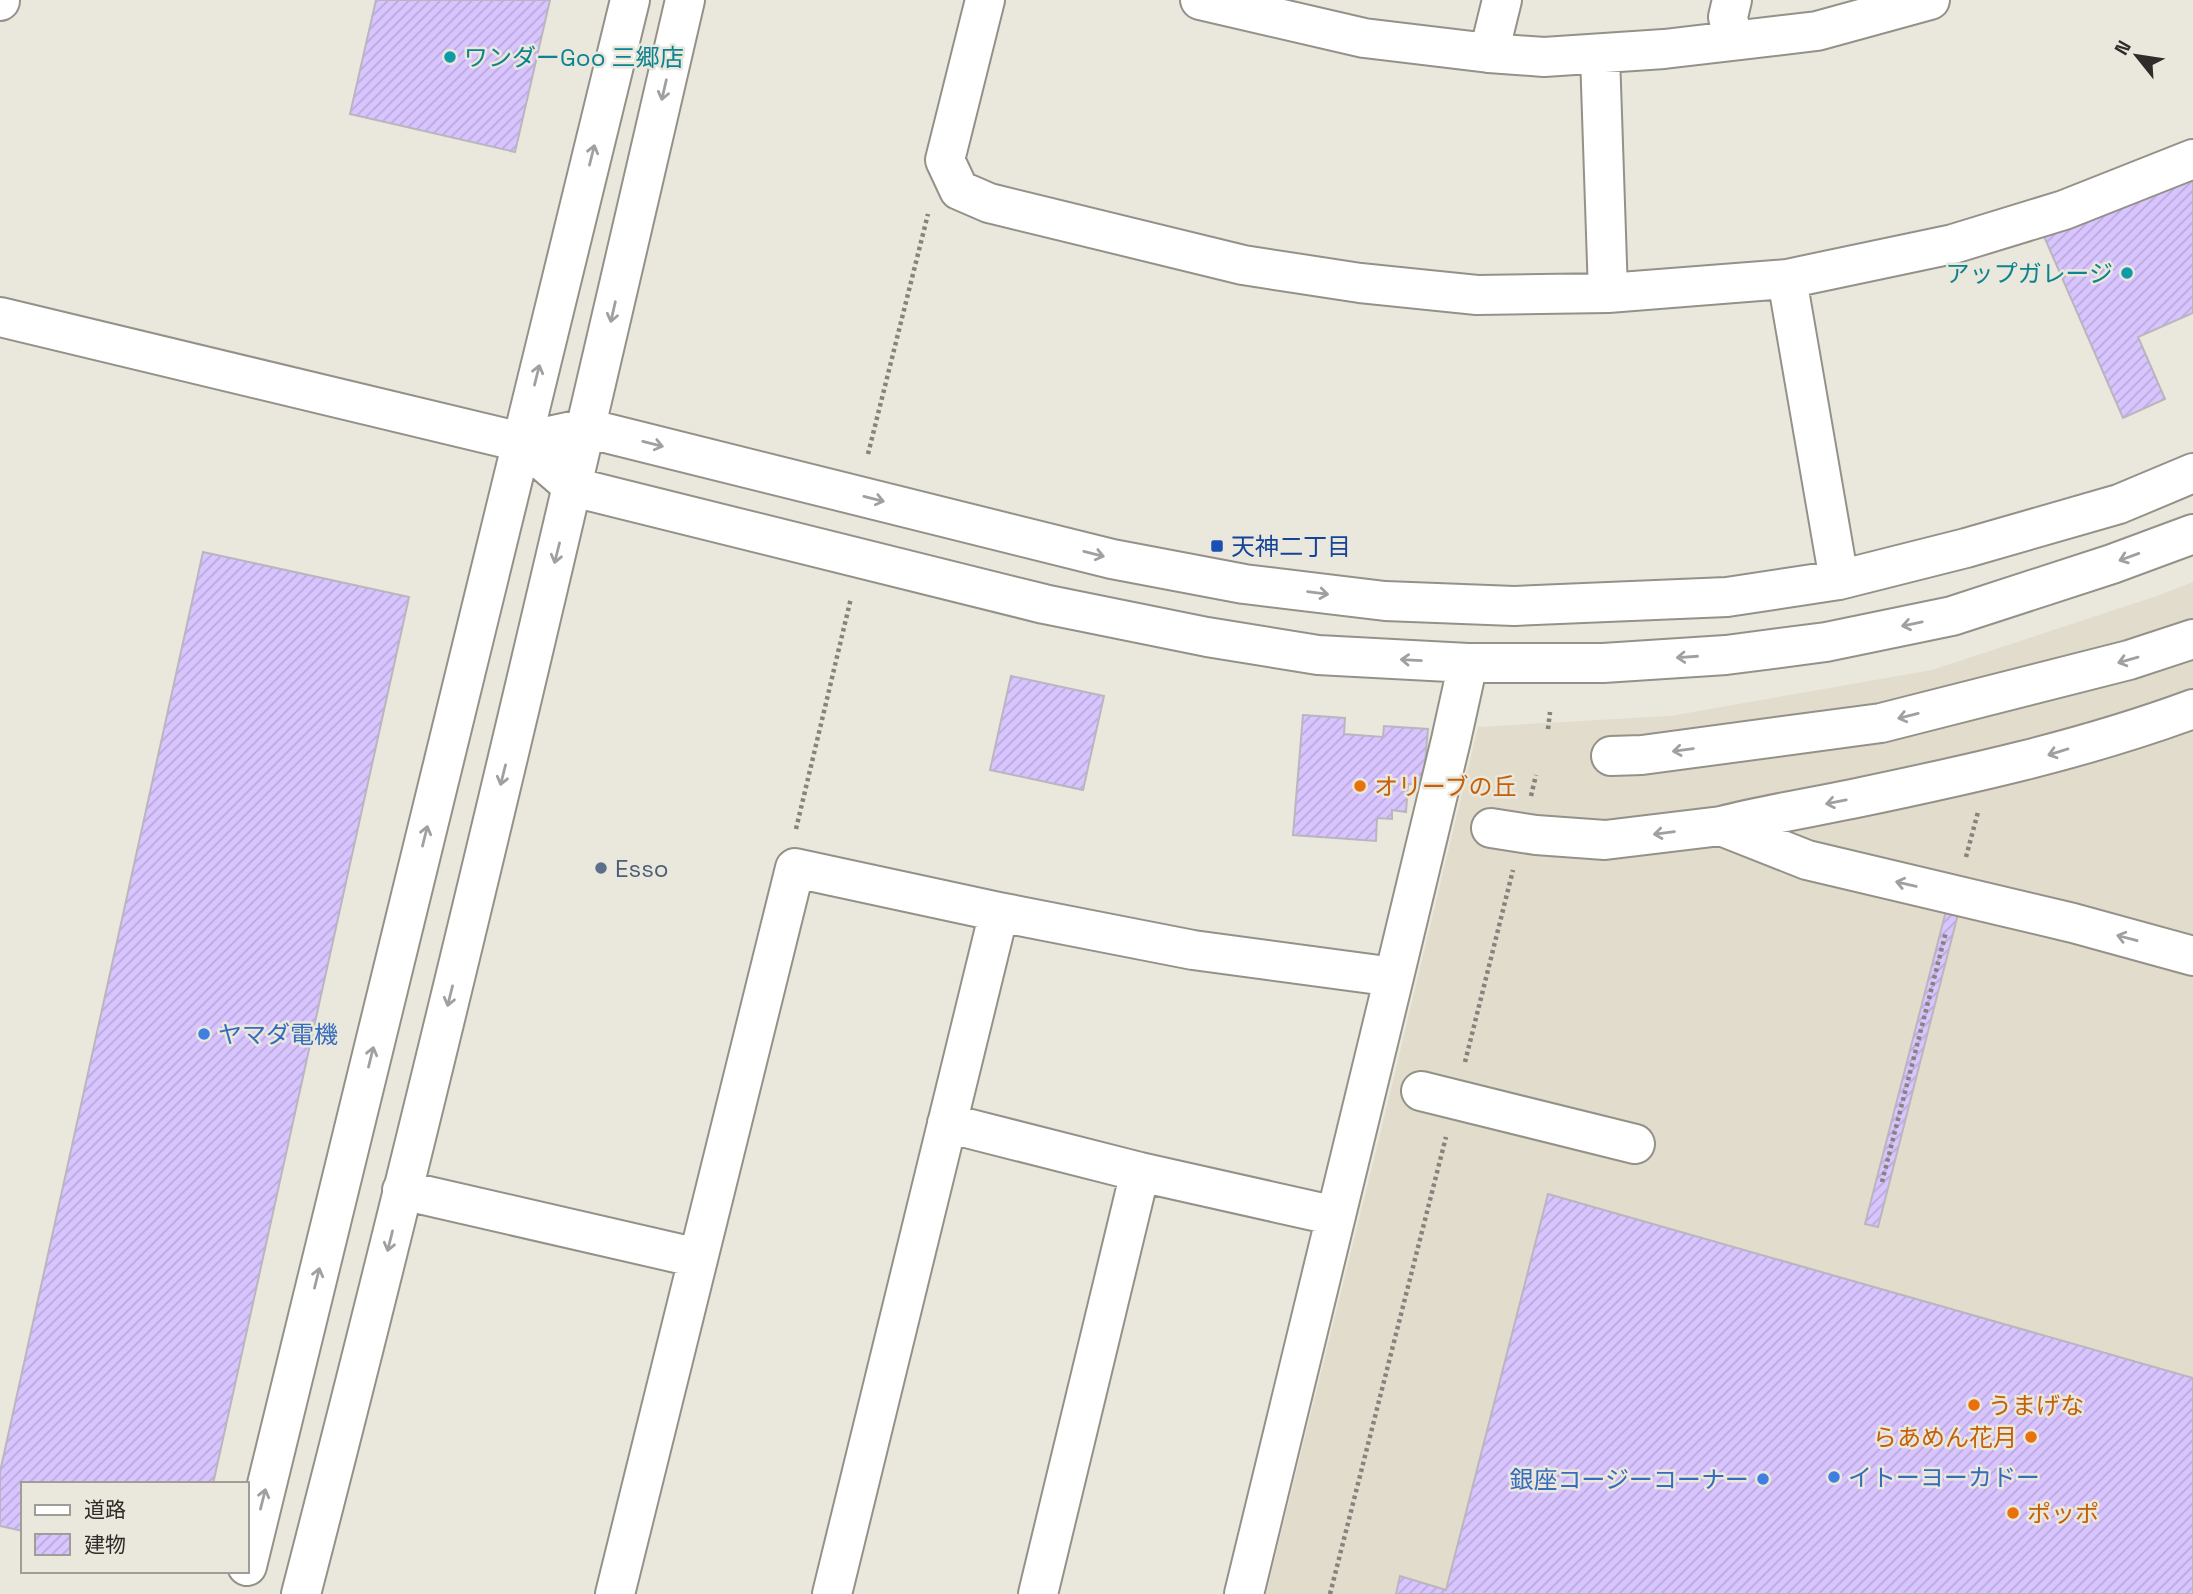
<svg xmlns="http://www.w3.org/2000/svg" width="2193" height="1594" font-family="'Space Grotesk','Noto Sans JP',sans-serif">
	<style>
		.built { fill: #e1dccb }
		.building { fill: url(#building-hatch); stroke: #b9b6bf; stroke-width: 2 }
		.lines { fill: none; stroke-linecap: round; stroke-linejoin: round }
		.minor-casing { stroke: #949188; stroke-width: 42 }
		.path { stroke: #85837c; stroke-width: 4.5; stroke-dasharray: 3.5 3.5; stroke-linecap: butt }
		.minor { stroke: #fff; stroke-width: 38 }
		.oneway { stroke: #a1a09f }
		.culture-dot { fill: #0f9aa8; stroke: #eae7dd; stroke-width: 2.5 }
		.transit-dot { fill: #1a4fb4; stroke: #eae7dd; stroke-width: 2.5 }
		.food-dot { fill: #e8710a; stroke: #eae7dd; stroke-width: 2.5 }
		.service-dot { fill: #5c6f8a; stroke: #eae7dd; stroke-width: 2.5 }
		.shop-dot { fill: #3f7fe0; stroke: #eae7dd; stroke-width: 2.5 }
		.labels { text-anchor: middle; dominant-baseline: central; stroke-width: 5; stroke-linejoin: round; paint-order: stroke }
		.culture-label { font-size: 24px; fill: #0d838f; stroke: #eae7dd; text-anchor: start }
		.transit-label { font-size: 24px; fill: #164399; stroke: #eae7dd; text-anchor: start }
		.food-label { font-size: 24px; fill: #c56008; stroke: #eae7dd; text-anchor: start }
		.service-label { font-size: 24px; fill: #4e5e75; stroke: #eae7dd; text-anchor: start }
		.shop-label { font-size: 24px; fill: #366cbe; stroke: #eae7dd; text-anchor: start }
	</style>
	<defs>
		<pattern id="building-hatch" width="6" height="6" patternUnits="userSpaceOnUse" patternTransform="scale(1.75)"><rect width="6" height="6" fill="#d8c4fe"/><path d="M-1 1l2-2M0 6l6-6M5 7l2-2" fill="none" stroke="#baa9da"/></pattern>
	</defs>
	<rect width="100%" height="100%" fill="#eae7dd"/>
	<path class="built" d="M 2193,582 L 2193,1594 L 1266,1594 L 1378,1143 L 1478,727 L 1670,716 L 1932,670 L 2157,596 Z"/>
	<path class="building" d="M 376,0 L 550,0 L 515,152 L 350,114 Z
		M 2193,168 L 2193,313 L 2138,337 L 2165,399 L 2123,418 L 2043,234 Z
		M 203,552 L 409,597 L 213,1484 L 23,1484 L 23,1531 L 0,1526 L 0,1472 Z
		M 1011,676 L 1104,696 L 1083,790 L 990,770 Z
		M 1303,715 L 1345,718 L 1344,734 L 1383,737 L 1384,726 L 1428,729 L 1423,786 L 1408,784 L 1406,812 L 1392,810 L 1392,819 L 1377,818 L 1376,841 L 1293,835 Z
		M 1946,911 L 1958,914 L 1878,1227 L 1865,1224 Z
		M 1548,1194 L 2193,1378 L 2193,1594 L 1396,1594 L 1400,1576 L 1446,1590 Z"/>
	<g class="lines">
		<defs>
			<path id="minor" d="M 985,0 L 945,160 L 959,190 L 989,203 L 1243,265 L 1360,283 L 1477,295 L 1608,293 L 1787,279 L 1953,244 L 2064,210 L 2193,159
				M 1200,0 L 1364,38 L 1489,53 L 1544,57 L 1664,49 L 1817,31 L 1930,0
				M 1732,0 L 1728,17 L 1733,40
				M 0,1 L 0,0
				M 1489,53 L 1502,0
				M 1600,55 L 1608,293
				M 1787,279 L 1839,580
				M 0,317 L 521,442 L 586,428 L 1112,559 L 1244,584 L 1385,601 L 1514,606 L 1727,597 L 1839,580 L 1966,548 L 2119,504 L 2193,473
				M 521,442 L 573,487 L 1044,604 L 1207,637 L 1318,655 L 1468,663 L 1603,663 L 1726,655 L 1826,642 L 1952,616 L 2112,564 L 2193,534
				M 1611,756 L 1642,755 L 1881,723 L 2129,660 L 2193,639
				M 1721,826 C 1764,815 1808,808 1852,799 C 1967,775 2082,750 2193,709
				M 1491,828 L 1536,835 L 1605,840 L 1721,826 L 1807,860 L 2073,923 L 2193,956
				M 1394,977 L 1451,740 L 1468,663
				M 1421,1091 L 1635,1144
				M 947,1123 L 1140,1172 L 1336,1216
				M 402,1190 L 698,1258
				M 247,1566 L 630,0
				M 301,1594 C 438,1065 562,532 685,0
				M 615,1594 L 795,868 L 999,912 L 1193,950 L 1394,977 L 1244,1594
				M 832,1594 L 999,912
				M 1038,1594 L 1140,1172"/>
		</defs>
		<use href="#minor" class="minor-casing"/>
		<path class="path" d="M 868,454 L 928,214
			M 1548,729 L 1550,712
			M 1531,796 L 1536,775
			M 796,829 L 851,598
			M 1966,857 L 1978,812
			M 1465,1062 L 1513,870
			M 1882,1182 L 1946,932
			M 1330,1594 L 1446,1137"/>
		<use href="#minor" class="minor"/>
	</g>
	<defs><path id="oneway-shaft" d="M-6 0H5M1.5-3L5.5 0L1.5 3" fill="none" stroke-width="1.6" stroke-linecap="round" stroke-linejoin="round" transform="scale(1.75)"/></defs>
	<g class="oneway">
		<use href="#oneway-shaft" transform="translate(664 90) rotate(103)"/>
		<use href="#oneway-shaft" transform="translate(592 155) rotate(-76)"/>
		<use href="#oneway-shaft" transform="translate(613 312) rotate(103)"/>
		<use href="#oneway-shaft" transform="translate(537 375) rotate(-76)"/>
		<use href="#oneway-shaft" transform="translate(653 444) rotate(14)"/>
		<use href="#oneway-shaft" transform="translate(874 499) rotate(14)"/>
		<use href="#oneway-shaft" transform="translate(557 553) rotate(104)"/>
		<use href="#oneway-shaft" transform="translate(1094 554) rotate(14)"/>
		<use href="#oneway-shaft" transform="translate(2129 557) rotate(160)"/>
		<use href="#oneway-shaft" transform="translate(1318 593) rotate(7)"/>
		<use href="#oneway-shaft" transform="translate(1912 624) rotate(168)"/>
		<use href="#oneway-shaft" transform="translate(1687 657) rotate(176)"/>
		<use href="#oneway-shaft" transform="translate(1411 660) rotate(-177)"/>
		<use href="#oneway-shaft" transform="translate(2128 660) rotate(164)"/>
		<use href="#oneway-shaft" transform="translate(1908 716) rotate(166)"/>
		<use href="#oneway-shaft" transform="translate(1683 750) rotate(172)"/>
		<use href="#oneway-shaft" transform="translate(2058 752) rotate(163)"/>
		<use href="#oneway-shaft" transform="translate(503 775) rotate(104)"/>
		<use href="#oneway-shaft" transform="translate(1836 802) rotate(169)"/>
		<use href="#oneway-shaft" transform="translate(1664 833) rotate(173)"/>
		<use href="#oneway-shaft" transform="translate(425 836) rotate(-76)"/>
		<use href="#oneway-shaft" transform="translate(1906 884) rotate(-167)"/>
		<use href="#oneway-shaft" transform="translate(2127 938) rotate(-165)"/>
		<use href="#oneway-shaft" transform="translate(450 996) rotate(104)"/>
		<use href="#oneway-shaft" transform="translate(371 1057) rotate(-76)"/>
		<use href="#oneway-shaft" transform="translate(390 1241) rotate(104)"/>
		<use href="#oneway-shaft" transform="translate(317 1278) rotate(-76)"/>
		<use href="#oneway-shaft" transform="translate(263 1499) rotate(-76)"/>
	</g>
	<g class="culture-dot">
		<circle cx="450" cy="57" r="7"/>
		<circle cx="2127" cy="273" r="7"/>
	</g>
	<rect class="transit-dot" x="1210" y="539" width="14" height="14" rx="3.5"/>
	<g class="food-dot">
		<circle cx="1360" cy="786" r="7"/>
		<circle cx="1974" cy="1405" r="7"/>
		<circle cx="2031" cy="1437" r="7"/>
		<circle cx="2013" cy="1513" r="7"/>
	</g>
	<circle class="service-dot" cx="601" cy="868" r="7"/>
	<g class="shop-dot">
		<circle cx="204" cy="1034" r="7"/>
		<circle cx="1834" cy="1477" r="7"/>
		<circle cx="1763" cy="1479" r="7"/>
	</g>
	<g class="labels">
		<g class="culture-label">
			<text x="464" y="57">ワンダーGoo 三郷店</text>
			<text x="2113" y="273" text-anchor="end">アップガレージ</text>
		</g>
		<g class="transit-label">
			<text x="1231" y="546">天神二丁目</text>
		</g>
		<g class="food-label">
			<text x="1374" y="786">オリーブの丘</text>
			<text x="1988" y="1405">うまげな</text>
			<text x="2017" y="1437" text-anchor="end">らあめん花月</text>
			<text x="2027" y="1513">ポッポ</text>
		</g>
		<g class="service-label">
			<text x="615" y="868">Esso</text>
		</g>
		<g class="shop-label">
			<text x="218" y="1034">ヤマダ電機</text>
			<text x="1848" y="1477">イトーヨーカドー</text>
			<text x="1749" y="1479" text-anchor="end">銀座コージーコーナー</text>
		</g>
	</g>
	<rect x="21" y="1482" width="228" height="91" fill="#eae7dd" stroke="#9f9d95" stroke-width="2"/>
	<rect x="35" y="1505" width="35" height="10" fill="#ffffff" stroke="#9f9d95" stroke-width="2"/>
	<text x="84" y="1517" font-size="21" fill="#2e2d29">道路</text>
	<rect x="35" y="1534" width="35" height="21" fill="url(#building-hatch)" stroke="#9f9d95" stroke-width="2"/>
	<text x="84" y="1552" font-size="21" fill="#2e2d29">建物</text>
	<g transform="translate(2137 56) rotate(300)" stroke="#eae7dd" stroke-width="5" paint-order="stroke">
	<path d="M0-5L12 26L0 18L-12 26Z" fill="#2e2d29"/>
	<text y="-10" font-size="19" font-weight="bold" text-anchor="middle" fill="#2e2d29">N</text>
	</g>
</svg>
